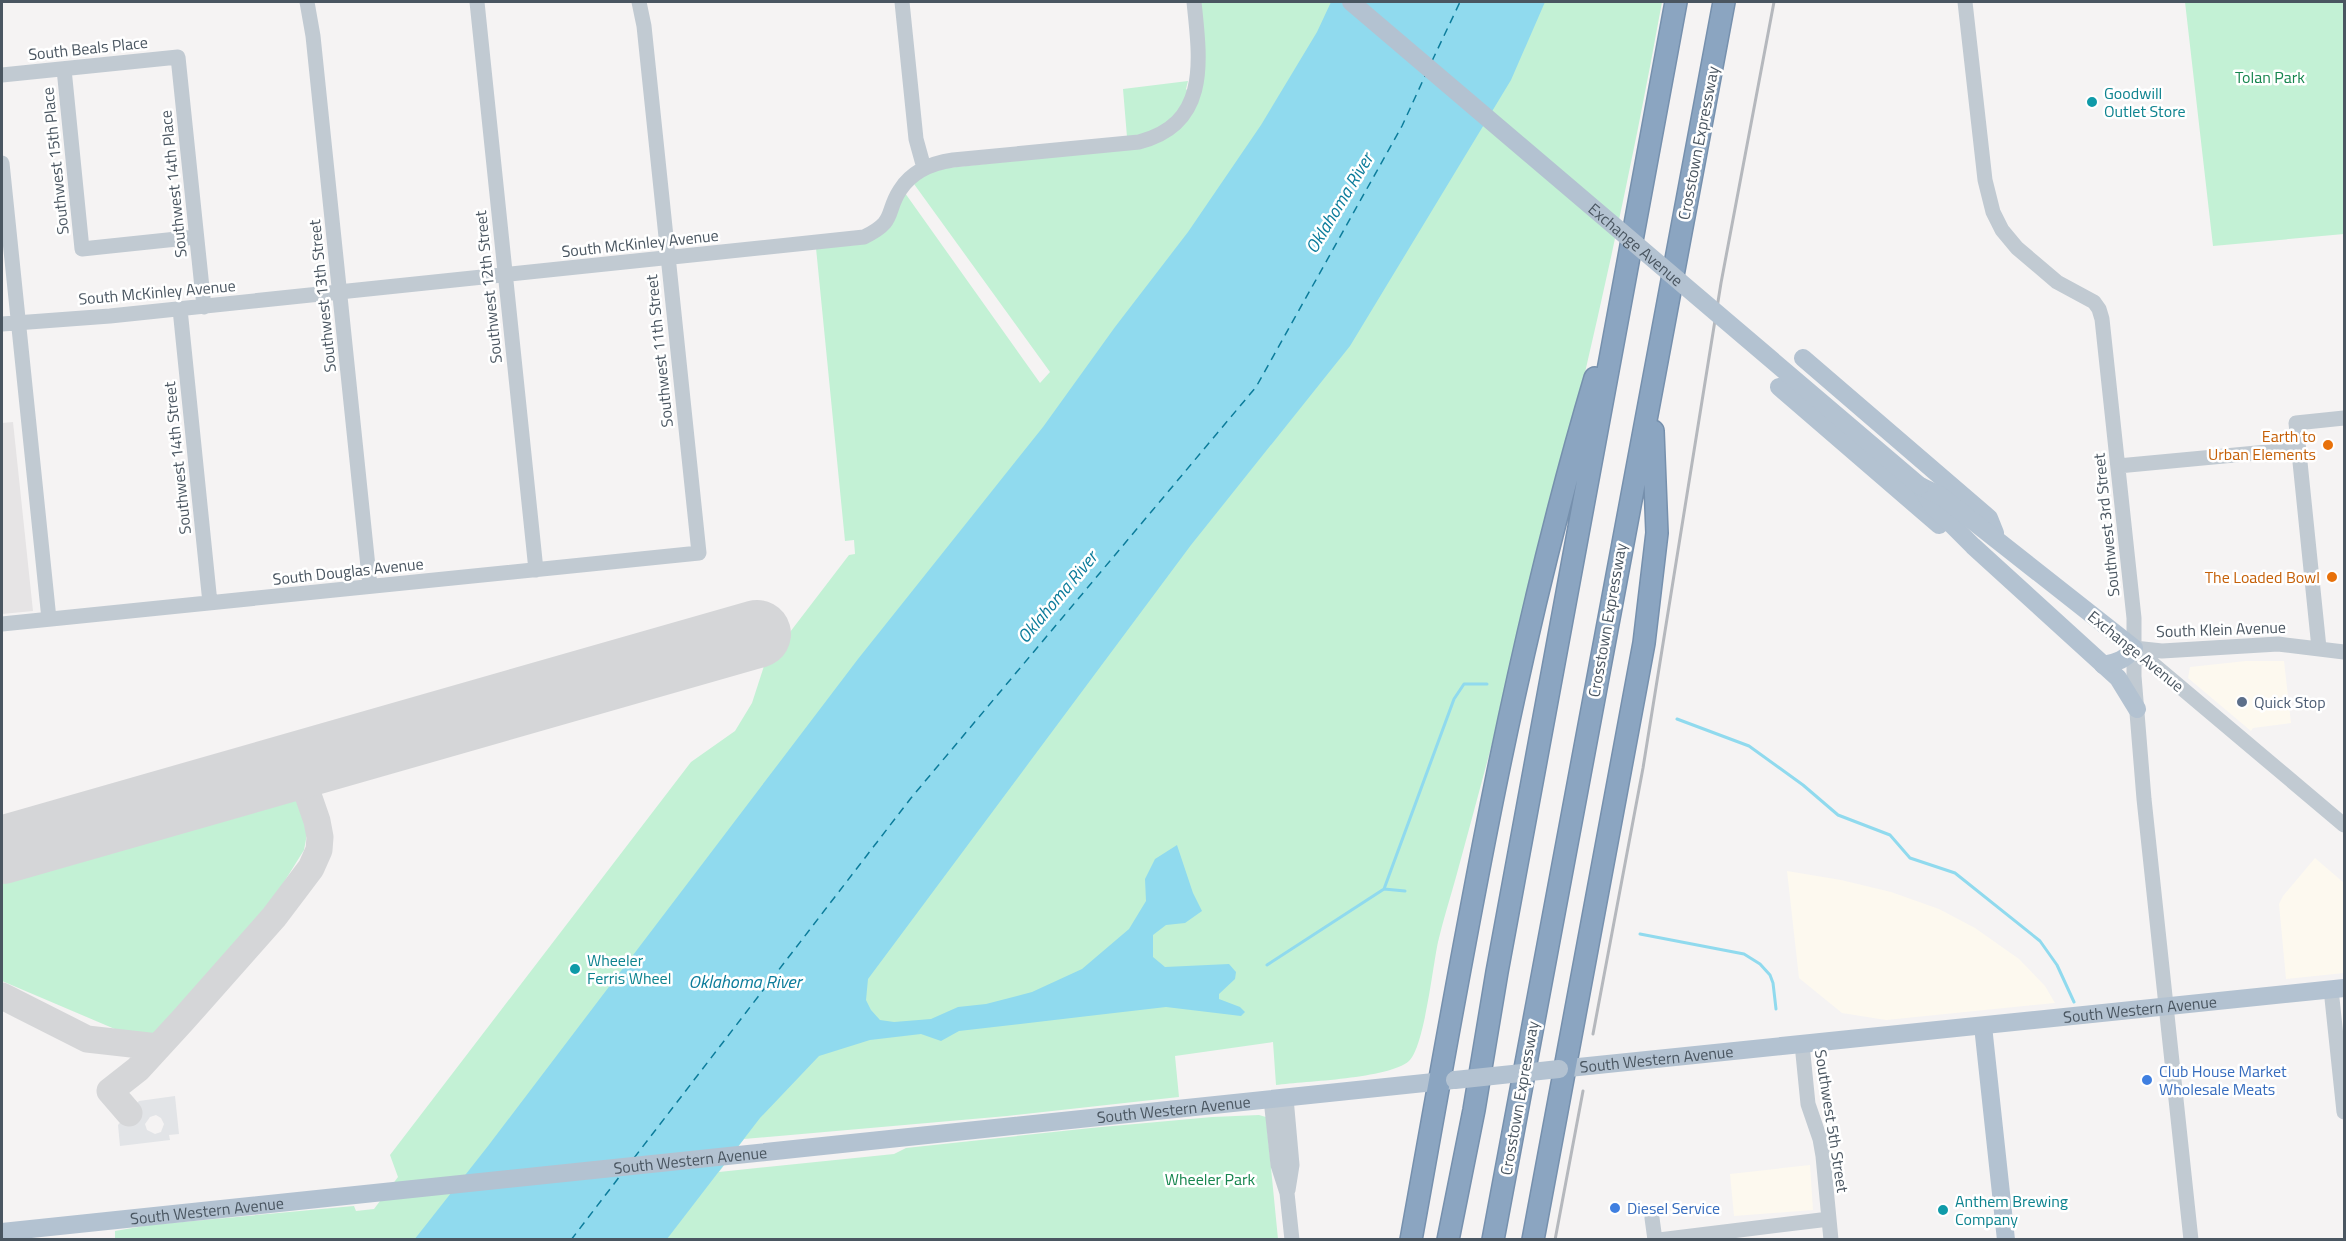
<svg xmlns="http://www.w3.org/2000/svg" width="2346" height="1241" font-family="'Titillium Web',sans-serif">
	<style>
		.commercial { fill: #fdf9ef }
		.education { fill: #e6e4e5 }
		.airport { fill: #e2e4e7; fill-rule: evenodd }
		.green { fill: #c3f1d5 }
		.water { fill: #90daee }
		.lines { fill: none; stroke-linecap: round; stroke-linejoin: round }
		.stream { stroke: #90daee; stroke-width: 3 }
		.ferry { stroke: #0c7c9b; stroke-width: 1.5; stroke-dasharray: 8 6; stroke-linecap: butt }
		.taxiway { stroke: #d5d6d8; stroke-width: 27 }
		.runway { stroke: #d5d6d8; stroke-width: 68 }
		.highway-casing { stroke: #7690ad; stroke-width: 24 }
		.minor { stroke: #c1cad2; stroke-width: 15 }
		.major { stroke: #b3c2d1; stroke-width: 18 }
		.highway { stroke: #8ba5c1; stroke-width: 21 }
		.rail { stroke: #b5b8bd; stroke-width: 3 }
		.major-bridge { stroke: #b3c2d1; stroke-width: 18 }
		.culture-dot { fill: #0f9aa8; stroke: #fff; stroke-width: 2 }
		.food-dot { fill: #e8710a; stroke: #fff; stroke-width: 2 }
		.service-dot { fill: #5c6f8a; stroke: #fff; stroke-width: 2 }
		.shop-dot { fill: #3f7fe0; stroke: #fff; stroke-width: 2 }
		.labels { text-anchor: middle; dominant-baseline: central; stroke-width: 5; stroke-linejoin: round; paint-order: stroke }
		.street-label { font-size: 16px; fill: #4a5661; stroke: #fff }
		.park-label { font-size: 16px; fill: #17864f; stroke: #fff }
		.culture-label { font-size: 16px; fill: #0d838f; stroke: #fff; text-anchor: start }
		.food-label { font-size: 16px; fill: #c56008; stroke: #fff; text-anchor: end }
		.service-label { font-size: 16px; fill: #4e5e75; stroke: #fff; text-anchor: start }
		.shop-label { font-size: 16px; fill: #366cbe; stroke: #fff; text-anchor: start }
		.water-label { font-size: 18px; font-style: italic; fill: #0c7c9b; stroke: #fff }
	</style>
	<rect width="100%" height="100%" fill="#f5f3f3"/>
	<path class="commercial" d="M 2246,661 L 2284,661 L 2291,723 L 2253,728 L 2251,731 L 2188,678 L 2190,667 Z
		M 2315,858 L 2344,883 L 2344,973 L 2286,979 L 2279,904 L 2283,896 Z
		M 1787,871 L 1841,880 L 1891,892 L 1939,909 L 1975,928 L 2019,959 L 2045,986 L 2055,1003 L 1886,1020 L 1842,1013 L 1799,978 Z
		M 1810,1165 L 1813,1210 L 1734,1216 L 1730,1174 Z"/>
	<path class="education" d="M 13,422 L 33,611 L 2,614 L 2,423 Z"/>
	<path class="airport" d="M 175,1096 L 179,1134 L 169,1135 L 170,1140 L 120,1146 L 118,1125 L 139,1101 ZM 156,1115 L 161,1118 L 164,1124 L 161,1132 L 155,1134 L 147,1130 L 145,1124 L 150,1117 Z"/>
	<path class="green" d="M 1199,2 L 1662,2 C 1609,296 1535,588 1456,877 C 1450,899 1443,920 1438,942 C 1433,965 1424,1048 1409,1061 C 1388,1079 1306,1081 1276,1085 L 1273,1042 L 1175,1056 L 1179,1097 L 1007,1116 L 744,1139 L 719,1172 L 894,1154 L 906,1148 L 1091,1128 L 1212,1117 L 1259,1115 L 1266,1117 L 1278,1239 L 115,1240 L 115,1231 L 150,1225 L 354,1206 L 356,1211 L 374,1209 L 398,1177 L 390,1155 L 691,762 L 735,731 L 752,703 L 764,666 L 849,555 L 855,554 L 854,540 L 845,541 L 816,248 L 856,245 L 905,193 L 1040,383 L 1050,372 L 914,184 L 923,175 L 947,168 L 1128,149 L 1123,89 L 1188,81 L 1186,89 L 1197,101 Z
		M 2185,2 L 2344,2 L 2344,234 L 2213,246 Z
		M 297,793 L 307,834 L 304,850 L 261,919 L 156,1037 L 143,1041 L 2,981 L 2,869 Z"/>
	<path class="water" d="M 1331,2 L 1545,2 L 1511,80 L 1350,346 L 1191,545 L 868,979 L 866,1000 L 871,1010 L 880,1020 L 894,1022 L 931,1019 L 958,1007 L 986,1004 L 1032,992 L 1082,969 L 1129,929 L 1146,901 L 1145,879 L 1155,859 L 1177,845 L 1193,893 L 1202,911 L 1185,923 L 1166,925 L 1153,935 L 1153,957 L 1165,967 L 1229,964 L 1236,972 L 1235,979 L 1219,994 L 1219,999 L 1240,1007 L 1245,1012 L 1241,1016 L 1166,1007 L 959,1031 L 941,1041 L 921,1034 L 870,1040 L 819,1056 L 760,1118 L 667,1239 L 414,1240 L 488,1146 L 858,659 L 1043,427 L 1115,327 L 1188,232 L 1261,125 L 1317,32 Z"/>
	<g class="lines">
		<path class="stream" d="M 1677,719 L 1749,746 L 1803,785 L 1838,815 L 1890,835 L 1910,858 L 1955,873 L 2040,941 L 2057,965 L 2074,1002
			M 1384,889 L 1454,699 L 1464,684 L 1487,684
			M 1640,934 L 1744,954 L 1760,964 L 1770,975 L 1773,983 L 1776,1009
			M 1267,965 L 1384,889 L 1405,891"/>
		<path class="ferry" d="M 1432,61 L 1460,2
			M 634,1158 L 911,798 L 1256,387 L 1402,126 L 1425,76
			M 571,1240 L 620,1176"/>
		<path class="taxiway" d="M 2,996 L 87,1039 L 158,1047
			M 129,1113 L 110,1091 L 138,1069 L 182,1021 L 274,917 L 311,868 L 319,850 L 320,837 L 317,821 L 298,766"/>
		<path class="runway" d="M 2,850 L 757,634"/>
		<defs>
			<path id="highway" d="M 1411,1240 C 1463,951 1511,660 1595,378
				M 1448,1240 L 1474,1110 L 1497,972 L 1676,2
				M 1493,1240 L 1724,2
				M 1533,1240 L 1644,643 L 1657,533 L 1653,431"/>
		</defs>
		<use href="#highway" class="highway-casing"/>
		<path class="minor" d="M 307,2 L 313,36 L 370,586
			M 477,2 L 536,570
			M 902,2 L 916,139 L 924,168
			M 1965,2 L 1985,180 L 1993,212 L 2002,230 L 2017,248 L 2057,282 L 2094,302 L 2099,309 L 2102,319 L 2134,618 L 2134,676 L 2144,799 L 2191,1240
			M 64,69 L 82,249 L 196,237
			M 2,75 L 178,57 L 204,307
			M 2,163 L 49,619
			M 180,309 L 210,603
			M 2,324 L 110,316 L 864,237 C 897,221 885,213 900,190 C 912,171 932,163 953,160 L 1139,142 C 1210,124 1200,60 1194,2
			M 2118,466 L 2298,449
			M 2,624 L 699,553 L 644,26 L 639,2
			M 2134,648 L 2344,825
			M 2134,648 L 2162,651 L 2278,644 L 2344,652
			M 2319,648 L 2296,423 L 2344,418
			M 2331,989 L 2344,1112
			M 1802,1044 L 1808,1104 L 1820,1139 L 1823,1156 L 1831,1240
			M 1286,1098 L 1292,1165 L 1288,1190
			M 1271,1099 L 1278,1165 L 1287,1193 L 1292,1240
			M 1652,1218 L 1655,1240
			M 1659,1240 L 1829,1219"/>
		<g class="major">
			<path d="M 1803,358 L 1989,518 L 1995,533"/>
			<path d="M 1779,387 L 1939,525"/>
			<path d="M 1920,486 L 1932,505 L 1973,546 L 2118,678 L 2137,709"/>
			<path d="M 1920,486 L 1941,496 L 2134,648 C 2125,660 2118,662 2103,665"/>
			<path d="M 1983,1026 L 2006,1240"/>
			<path id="s1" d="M 1559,1069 L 2344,988"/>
			<path id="s2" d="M 2,1232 L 1453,1080"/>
		</g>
		<use href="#highway" class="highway"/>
		<path class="rail" d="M 1593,1034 L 1643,768 L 1721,283 L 1774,2
			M 1555,1240 L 1583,1091"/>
		<g class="major-bridge">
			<path id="s3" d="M 1351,2 L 1920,486"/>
			<path d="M 1455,1080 L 1559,1069"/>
		</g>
	</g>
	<g class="culture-dot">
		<circle cx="2092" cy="102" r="6"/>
		<circle cx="575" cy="969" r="6"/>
		<circle cx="1943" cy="1210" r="6"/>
	</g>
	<g class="food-dot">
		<circle cx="2328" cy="445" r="6"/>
		<circle cx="2332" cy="577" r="6"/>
	</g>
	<circle class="service-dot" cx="2242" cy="702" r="6"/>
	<g class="shop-dot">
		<circle cx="2147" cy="1080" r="6"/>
		<circle cx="1615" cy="1208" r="6"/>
	</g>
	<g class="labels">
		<g class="street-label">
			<text transform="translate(88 48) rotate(-6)">South Beals Place</text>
			<text transform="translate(1698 143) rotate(-79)">Crosstown Expressway</text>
			<text transform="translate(55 161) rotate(-96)">Southwest 15th Place</text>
			<text transform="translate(173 184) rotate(-96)">Southwest 14th Place</text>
			<text transform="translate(640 243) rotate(-6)">South McKinley Avenue</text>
			<text stroke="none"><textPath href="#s3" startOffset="374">Exchange Avenue</textPath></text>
			<text transform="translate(488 287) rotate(-96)">Southwest 12th Street</text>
			<text transform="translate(157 292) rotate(-5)">South McKinley Avenue</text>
			<text transform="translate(322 296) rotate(-96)">Southwest 13th Street</text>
			<text transform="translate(659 351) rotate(-96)">Southwest 11th Street</text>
			<text transform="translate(177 458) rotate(-96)">Southwest 14th Street</text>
			<text transform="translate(2106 525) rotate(-96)">Southwest 3rd Street</text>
			<text transform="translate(348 571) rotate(-6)">South Douglas Avenue</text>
			<text transform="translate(1607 620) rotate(-80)">Crosstown Expressway</text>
			<text transform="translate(2221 629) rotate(-2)">South Klein Avenue</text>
			<text transform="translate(2136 651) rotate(39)">Exchange Avenue</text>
			<text stroke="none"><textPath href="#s1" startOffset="584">South Western Avenue</textPath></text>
			<text stroke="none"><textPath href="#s1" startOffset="98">South Western Avenue</textPath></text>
			<text transform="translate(1519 1098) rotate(-80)">Crosstown Expressway</text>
			<text stroke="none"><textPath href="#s2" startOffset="1178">South Western Avenue</textPath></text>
			<text transform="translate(1832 1121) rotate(81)">Southwest 5th Street</text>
			<text stroke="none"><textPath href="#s2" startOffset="692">South Western Avenue</textPath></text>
			<text stroke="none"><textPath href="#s2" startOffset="206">South Western Avenue</textPath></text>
		</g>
		<g class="park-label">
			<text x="2270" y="77">Tolan Park</text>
			<text x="1210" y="1179">Wheeler Park</text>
		</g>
		<g class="culture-label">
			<text x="2104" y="93">Goodwill<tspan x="2104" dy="18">Outlet Store</tspan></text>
			<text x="587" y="960">Wheeler<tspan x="587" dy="18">Ferris Wheel</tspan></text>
			<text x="1955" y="1201">Anthem Brewing<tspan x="1955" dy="18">Company</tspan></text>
		</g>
		<g class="food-label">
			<text x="2316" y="436">Earth to<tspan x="2316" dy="18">Urban Elements</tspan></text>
			<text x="2320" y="577">The Loaded Bowl</text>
		</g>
		<g class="service-label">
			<text x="2254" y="702">Quick Stop</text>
		</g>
		<g class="shop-label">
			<text x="2159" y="1071">Club House Market<tspan x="2159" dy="18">Wholesale Meats</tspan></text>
			<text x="1627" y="1208">Diesel Service</text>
		</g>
		<g class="water-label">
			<text transform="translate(1339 203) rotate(-59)">Oklahoma River</text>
			<text transform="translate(1057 597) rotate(-50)">Oklahoma River</text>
			<text x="745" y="981">Oklahoma River</text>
		</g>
	</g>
	<rect width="2346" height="1241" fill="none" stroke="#4a5661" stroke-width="6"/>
</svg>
